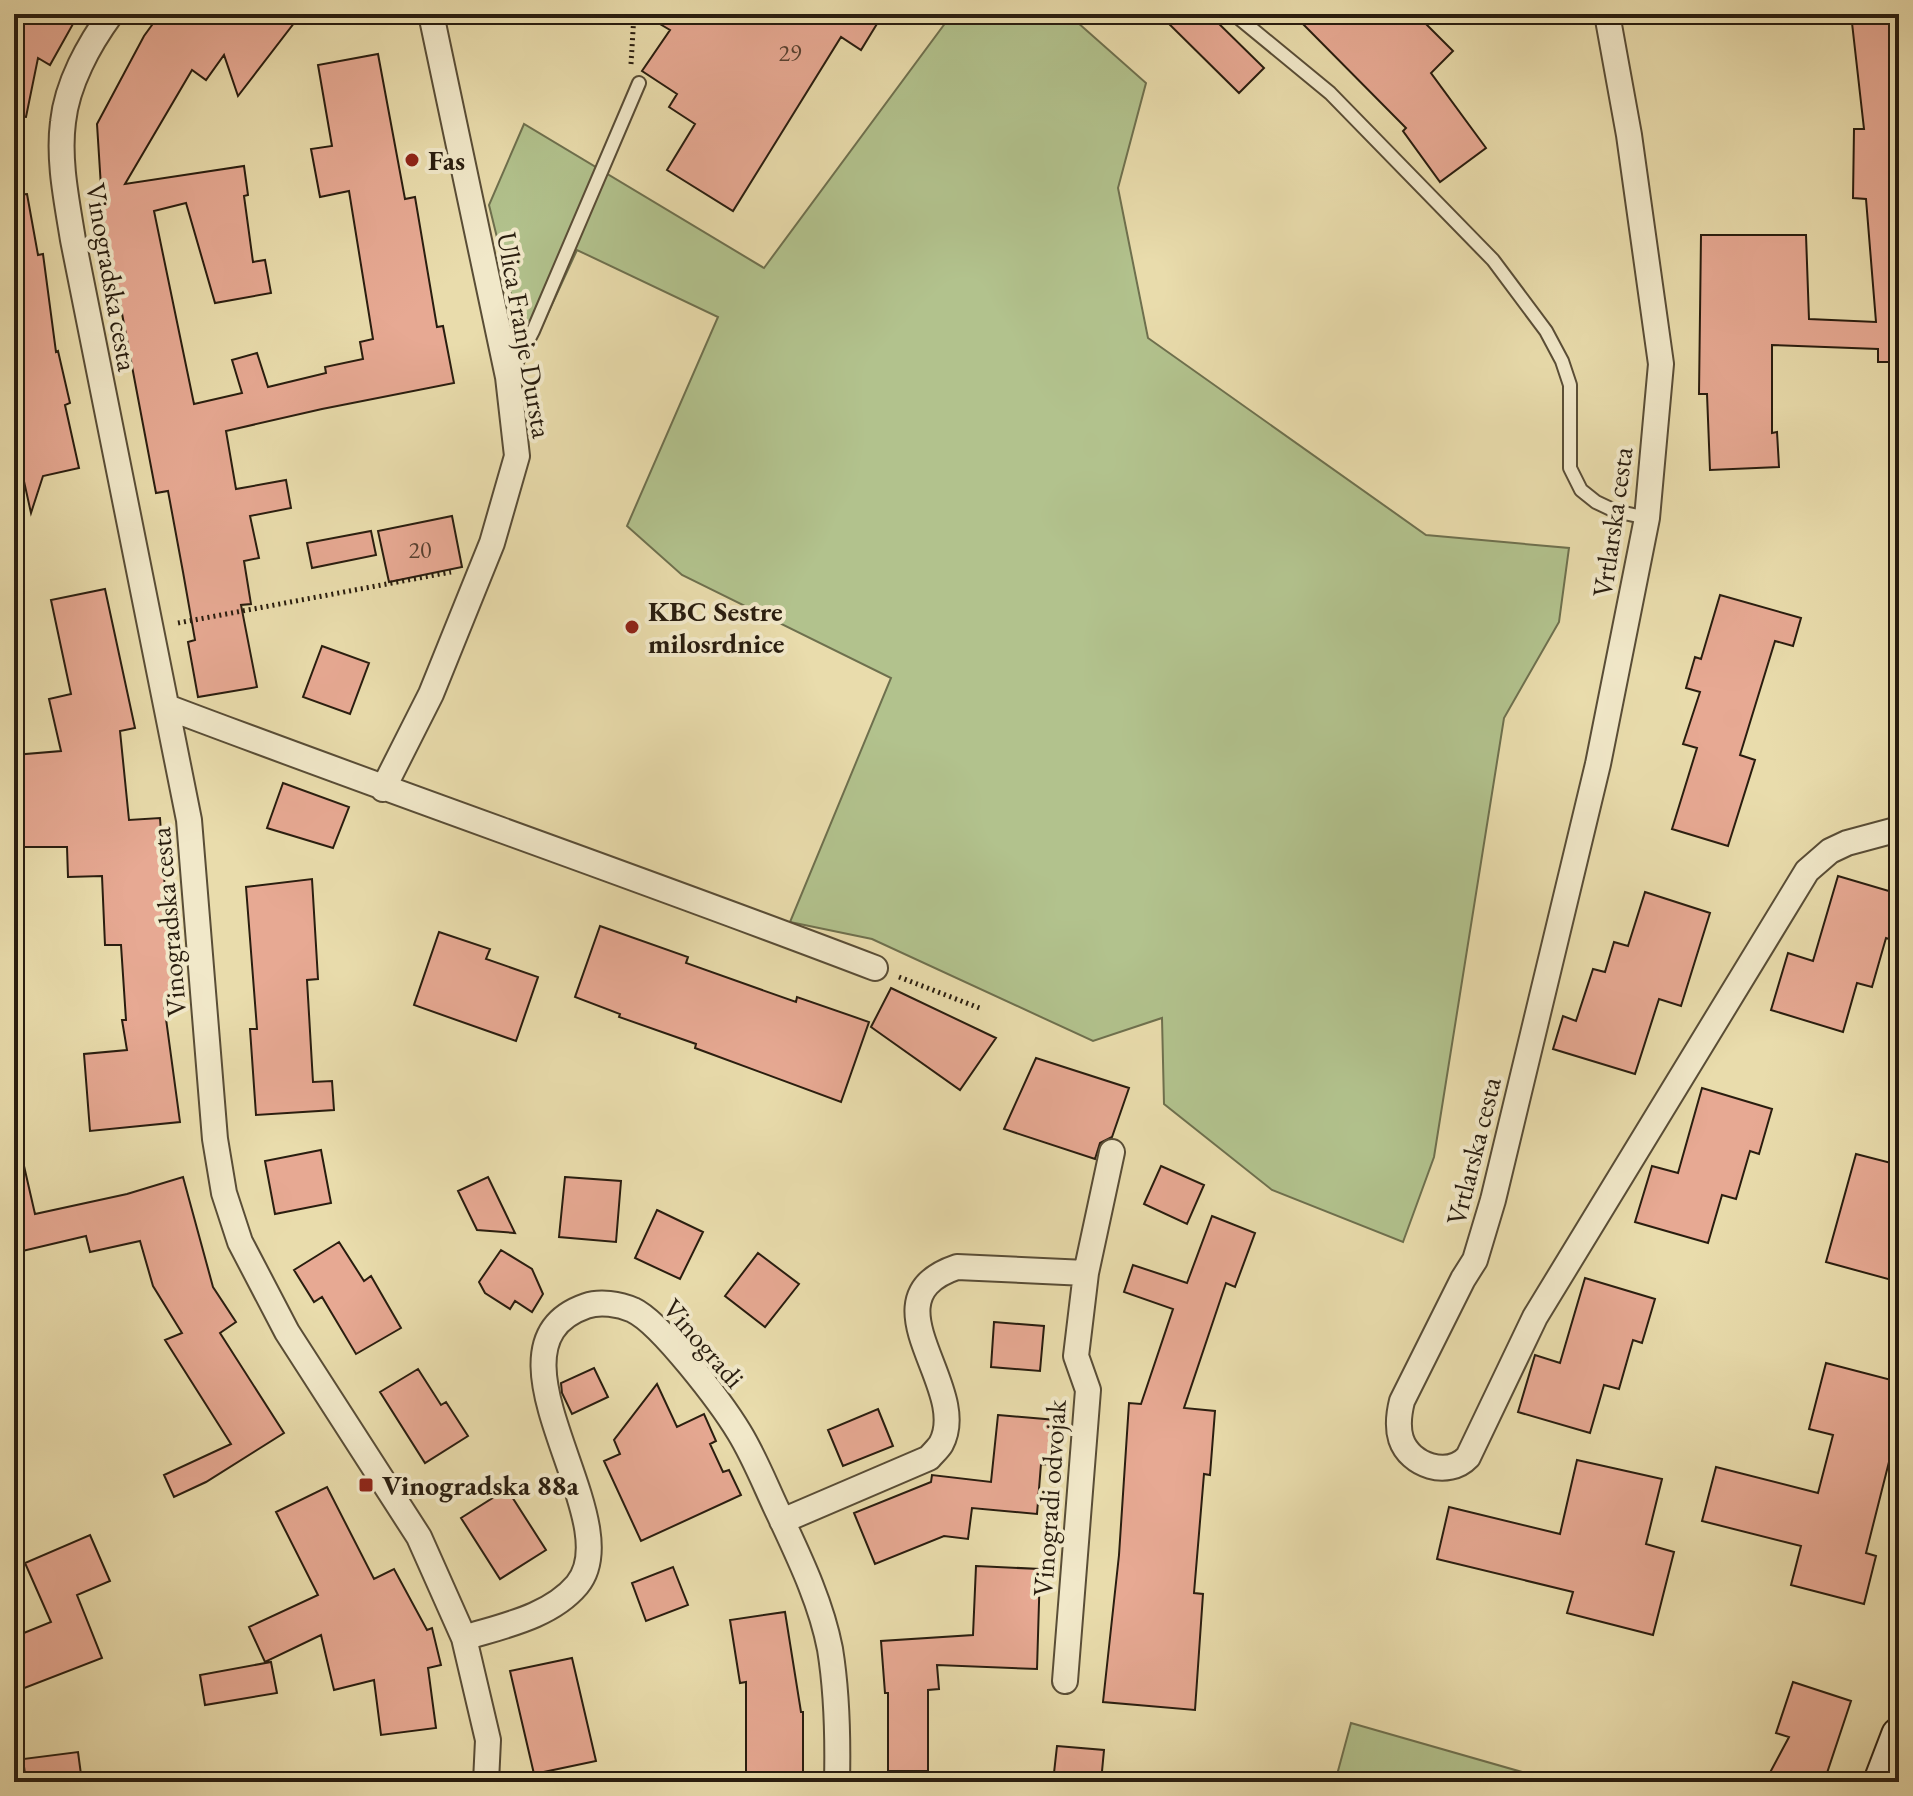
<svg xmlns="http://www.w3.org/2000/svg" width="1913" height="1796" font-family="'EB Garamond',serif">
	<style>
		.green { fill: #b2c28d; stroke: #6e704e; stroke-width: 2 }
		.building { fill: #e7a993; stroke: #291d0f; stroke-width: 2 }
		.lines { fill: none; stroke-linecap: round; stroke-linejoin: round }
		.lane-casing { stroke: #594d36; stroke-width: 16 }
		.street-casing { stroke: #594d36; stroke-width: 28 }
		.secondary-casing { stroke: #291d0f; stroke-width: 38 }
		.path { stroke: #291d0f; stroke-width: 5; stroke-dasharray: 2 4; stroke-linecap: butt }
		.lane { stroke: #f1e8c9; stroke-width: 12 }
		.street { stroke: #f1e8c9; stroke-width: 24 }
		.secondary { stroke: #f1e8c9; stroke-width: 34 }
		.poi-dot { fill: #8f2418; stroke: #f1e8c9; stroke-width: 3 }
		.labels { text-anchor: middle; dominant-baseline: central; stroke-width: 8; stroke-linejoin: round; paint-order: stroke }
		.number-label { font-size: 24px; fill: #584030 }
		.poi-label { font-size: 28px; font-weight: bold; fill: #291d0f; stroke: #f1e8c9; text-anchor: start }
		.street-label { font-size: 28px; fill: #291d0f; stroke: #f1e8c9 }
	</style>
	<rect width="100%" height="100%" fill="#e9dcac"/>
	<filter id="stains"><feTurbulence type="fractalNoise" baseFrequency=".0025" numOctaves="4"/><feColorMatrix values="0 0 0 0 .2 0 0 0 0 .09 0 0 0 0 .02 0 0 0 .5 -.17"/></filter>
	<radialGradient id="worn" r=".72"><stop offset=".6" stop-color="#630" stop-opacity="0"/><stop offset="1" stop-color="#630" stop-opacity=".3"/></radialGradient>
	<path class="green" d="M 952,14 L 1068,14 L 1146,83 L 1118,188 L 1148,338 L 1426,535 L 1569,548 L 1559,622 L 1504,718 L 1434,1157 L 1403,1242 L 1272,1190 L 1164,1104 L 1162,1018 L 1093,1041 L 872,939 L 790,922 L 891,678 L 682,575 L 627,526 L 718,317 L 577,250 L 527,359 L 489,205 L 524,124 L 764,268 Z
		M 1351,1723 L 1557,1782 L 1335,1782 Z"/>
	<path class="building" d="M 14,14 L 55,14 L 73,24 L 50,65 L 38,58 L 26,117 L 14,116 Z
		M 160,14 L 301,14 L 238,96 L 224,55 L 206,80 L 192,70 L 125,184 L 244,166 L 248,195 L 244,196 L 253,262 L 265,260 L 271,293 L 215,303 L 186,203 L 154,211 L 194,404 L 242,393 L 232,360 L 257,353 L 268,387 L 326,373 L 325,367 L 363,359 L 360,342 L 373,339 L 349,191 L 320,197 L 311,149 L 332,146 L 318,65 L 378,54 L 405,199 L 415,197 L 437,327 L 443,326 L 454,383 L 322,409 L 226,431 L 236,489 L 286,480 L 291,508 L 250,516 L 259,558 L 244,561 L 251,604 L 241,605 L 257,687 L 198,697 L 188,642 L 195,640 L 183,572 L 168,491 L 156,493 L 120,303 L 105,236 L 101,187 L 97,124 L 144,36 Z
		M 643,14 L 883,14 L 861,50 L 841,37 L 733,211 L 667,170 L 695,124 L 669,107 L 677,94 L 642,71 L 670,30 Z
		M 1159,14 L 1209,14 L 1264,68 L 1239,93 Z
		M 1293,14 L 1416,14 L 1453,51 L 1431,73 L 1486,148 L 1440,182 L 1403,131 L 1406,128 Z
		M 1851,14 L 1899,14 L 1899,291 L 1895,362 L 1878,362 L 1878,349 L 1772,345 L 1772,433 L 1777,432 L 1779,467 L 1710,470 L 1707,394 L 1699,394 L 1701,235 L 1806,235 L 1809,319 L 1876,322 L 1866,199 L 1853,198 L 1854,129 L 1864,129 Z
		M 27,194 L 38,255 L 43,254 L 56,352 L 58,351 L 70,403 L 65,405 L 79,468 L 43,476 L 31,513 L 14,436 L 14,195 Z
		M 452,516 L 462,567 L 389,582 L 378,531 Z
		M 371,531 L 376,555 L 312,568 L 307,543 Z
		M 105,589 L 135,728 L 120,731 L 129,820 L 160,818 L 173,1003 L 164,1004 L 180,1122 L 90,1131 L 84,1054 L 127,1050 L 122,1020 L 126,1020 L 121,945 L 105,945 L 102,876 L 68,877 L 67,847 L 14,847 L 14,755 L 61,751 L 49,699 L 71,694 L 51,600 Z
		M 1720,595 L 1801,618 L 1793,646 L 1775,641 L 1740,755 L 1755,760 L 1728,846 L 1672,829 L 1697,748 L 1683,744 L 1700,692 L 1686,688 L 1695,657 L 1701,659 Z
		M 322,646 L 369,663 L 350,714 L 303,697 Z
		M 283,783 L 349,807 L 333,848 L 267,828 Z
		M 1838,876 L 1899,894 L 1899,928 L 1895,941 L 1886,938 L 1872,987 L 1857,983 L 1843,1032 L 1771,1010 L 1788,953 L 1813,961 Z
		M 312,879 L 318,979 L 307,980 L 313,1082 L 332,1081 L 334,1110 L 256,1115 L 250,1029 L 257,1029 L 246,887 Z
		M 1645,892 L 1710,913 L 1681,1006 L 1659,999 L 1635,1074 L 1553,1049 L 1563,1016 L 1576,1021 L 1593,969 L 1605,972 L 1614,942 L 1628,946 Z
		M 600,926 L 688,957 L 686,963 L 796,1002 L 797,997 L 869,1022 L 841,1102 L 695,1048 L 696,1044 L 619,1017 L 620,1014 L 575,997 Z
		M 439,932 L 490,949 L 486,959 L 538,977 L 516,1041 L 414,1005 Z
		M 891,988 L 996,1038 L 960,1090 L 871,1027 Z
		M 1036,1058 L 1129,1088 L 1112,1137 L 1100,1143 L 1095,1159 L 1004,1129 Z
		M 1702,1088 L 1772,1109 L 1759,1154 L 1750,1151 L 1736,1199 L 1722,1195 L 1708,1243 L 1635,1222 L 1652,1166 L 1678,1173 Z
		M 321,1150 L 331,1203 L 275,1214 L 265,1161 Z
		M 1856,1154 L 1899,1165 L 1899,1282 L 1826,1262 Z
		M 24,1166 L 35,1214 L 127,1194 L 183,1177 L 213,1287 L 236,1322 L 220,1333 L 284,1433 L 206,1482 L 174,1497 L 164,1475 L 231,1444 L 165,1340 L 182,1333 L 153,1286 L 140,1241 L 90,1252 L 86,1236 L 14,1253 L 14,1167 Z
		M 1161,1166 L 1204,1185 L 1187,1224 L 1144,1204 Z
		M 488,1177 L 515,1233 L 477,1230 L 458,1191 Z
		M 565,1177 L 621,1181 L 616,1242 L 559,1237 Z
		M 657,1210 L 703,1232 L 680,1279 L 635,1258 Z
		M 1212,1216 L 1255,1233 L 1235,1287 L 1226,1283 L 1184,1408 L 1215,1411 L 1210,1475 L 1204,1474 L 1194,1593 L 1203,1594 L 1195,1710 L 1103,1702 L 1119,1555 L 1129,1403 L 1141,1404 L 1173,1309 L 1124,1292 L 1133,1265 L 1187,1283 Z
		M 339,1242 L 364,1281 L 371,1276 L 401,1328 L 356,1354 L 322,1297 L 314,1302 L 294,1270 Z
		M 501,1250 L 532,1269 L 543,1294 L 532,1312 L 515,1301 L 510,1309 L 485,1293 L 479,1282 Z
		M 758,1253 L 799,1284 L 765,1327 L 725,1296 Z
		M 1585,1278 L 1655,1299 L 1642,1343 L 1633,1340 L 1619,1389 L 1604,1385 L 1590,1433 L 1518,1412 L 1535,1355 L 1560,1363 Z
		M 994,1322 L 1044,1326 L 1040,1371 L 991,1367 Z
		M 1826,1363 L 1899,1382 L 1899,1438 L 1895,1451 L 1892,1450 L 1866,1553 L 1876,1556 L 1864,1604 L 1791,1585 L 1801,1546 L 1702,1521 L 1716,1467 L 1818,1493 L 1833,1435 L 1809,1429 Z
		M 594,1368 L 608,1397 L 572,1414 L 562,1393 L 561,1383 Z
		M 418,1369 L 441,1405 L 446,1402 L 468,1436 L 425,1463 L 380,1392 Z
		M 657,1384 L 677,1427 L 704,1414 L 716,1441 L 710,1444 L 723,1472 L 729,1470 L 741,1495 L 641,1541 L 604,1461 L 620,1454 L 614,1440 Z
		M 878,1409 L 893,1446 L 843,1466 L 828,1430 Z
		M 998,1415 L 1056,1420 L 1053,1465 L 1041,1464 L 1037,1514 L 972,1508 L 968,1539 L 944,1536 L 875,1564 L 854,1513 L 931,1482 L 932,1475 L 991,1482 Z
		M 1577,1460 L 1662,1479 L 1646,1544 L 1674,1552 L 1653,1635 L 1567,1613 L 1573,1592 L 1437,1559 L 1449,1507 L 1560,1534 Z
		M 327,1487 L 374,1579 L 394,1569 L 427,1630 L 432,1628 L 441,1665 L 428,1668 L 436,1728 L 381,1735 L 374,1680 L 334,1690 L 321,1635 L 265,1662 L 249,1627 L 318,1595 L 276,1512 Z
		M 507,1489 L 546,1550 L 500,1579 L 461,1518 Z
		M 90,1535 L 110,1581 L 77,1595 L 102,1658 L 14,1692 L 14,1637 L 51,1622 L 25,1563 Z
		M 976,1566 L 1040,1569 L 1037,1669 L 937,1665 L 939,1689 L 928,1690 L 928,1771 L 888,1771 L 888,1693 L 885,1693 L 881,1641 L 973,1635 Z
		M 673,1567 L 688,1605 L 646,1621 L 632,1583 Z
		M 785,1612 L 801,1712 L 803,1712 L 803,1782 L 746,1782 L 746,1682 L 740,1683 L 730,1620 Z
		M 572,1658 L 596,1761 L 534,1774 L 510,1671 Z
		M 271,1662 L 277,1693 L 205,1705 L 200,1675 Z
		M 1793,1682 L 1851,1701 L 1824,1782 L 1765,1782 L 1789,1737 L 1776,1733 Z
		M 1057,1746 L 1104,1750 L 1101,1782 L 1053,1782 Z
		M 78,1752 L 82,1782 L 26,1782 L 23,1759 Z"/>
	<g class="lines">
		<defs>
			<path id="lane" d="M 1234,14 L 1330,93 L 1493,260 L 1546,331 L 1562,361 L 1570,385 L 1570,468 L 1581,490 L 1596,502 L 1615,511 L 1647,518
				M 510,375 L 533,331 L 639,83"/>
			<path id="street" d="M 111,14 C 89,44 67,84 63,122 C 58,161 67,202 73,240 L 189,820 L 215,1139 L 224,1193 L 240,1242 L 287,1332 L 419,1537 L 464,1638 L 488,1740 L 486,1782
				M 1607,14 L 1629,135 L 1661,364 L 1647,518 L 1598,764 L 1493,1200 L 1475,1260 L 1463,1279 L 1402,1401 C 1399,1413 1397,1426 1401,1439 C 1410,1466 1448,1478 1468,1457 L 1535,1317 L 1807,871 L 1830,851 L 1847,843 L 1899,829
				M 167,707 C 402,796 640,878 875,968
				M 383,789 L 431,694 L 492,543 L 517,456 L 508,377 L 431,14
				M 782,1521 L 929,1458 C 932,1454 938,1449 941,1444 C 972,1387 862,1299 957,1267 L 1086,1273
				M 464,1638 C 502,1626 550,1617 577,1585 C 632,1520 471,1346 586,1306 C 600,1301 619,1304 633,1310 C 661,1323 722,1404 739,1432 C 755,1458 766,1487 779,1514 C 799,1557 821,1602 830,1649 C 837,1692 838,1739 837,1782
				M 1065,1681 L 1088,1390 L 1076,1356 L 1086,1273 L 1112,1152"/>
			<path id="secondary" d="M 1881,1782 L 1899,1735"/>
		</defs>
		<use href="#lane" class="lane-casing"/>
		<use href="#street" class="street-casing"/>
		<use href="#secondary" class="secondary-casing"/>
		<path class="path" d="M 631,64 L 634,14
			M 178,623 L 451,572
			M 899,977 L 982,1009"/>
		<use href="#lane" class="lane"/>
		<use href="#street" class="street"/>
		<use href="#secondary" class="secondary"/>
	</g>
	<g class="poi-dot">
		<circle cx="412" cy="160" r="8"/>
		<circle cx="632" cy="627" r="8"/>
		<rect x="358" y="1477" width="16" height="16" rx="4"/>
	</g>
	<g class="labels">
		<g class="number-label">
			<text x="790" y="52">29</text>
			<text x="420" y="549">20</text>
		</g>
		<g class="poi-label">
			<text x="428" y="160">Fas</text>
			<text x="648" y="611">KBC Sestre<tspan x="648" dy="32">milosrdnice</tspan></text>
			<text x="382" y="1485">Vinogradska 88a</text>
		</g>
		<g class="street-label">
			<text transform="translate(112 277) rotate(80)">Vinogradska cesta</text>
			<text transform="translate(525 335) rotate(80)">Ulica Franje Dursta</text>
			<text transform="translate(1612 522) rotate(-82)">Vrtlarska cesta</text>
			<text transform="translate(168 922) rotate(-95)">Vinogradska cesta</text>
			<text transform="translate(1473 1151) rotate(-76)">Vrtlarska cesta</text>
			<text transform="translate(704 1343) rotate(49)">Vinogradi</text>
			<text transform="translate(1049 1498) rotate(-86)">Vinogradi odvojak</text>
		</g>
	</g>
	<rect width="1913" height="1796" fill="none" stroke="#e9dcac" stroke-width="48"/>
	<rect x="16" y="16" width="1881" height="1764" fill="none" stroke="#291d0f" stroke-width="4"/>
	<rect x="24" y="24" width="1865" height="1748" fill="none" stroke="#291d0f" stroke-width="2"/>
	<rect width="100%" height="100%" filter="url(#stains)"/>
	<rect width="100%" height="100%" fill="url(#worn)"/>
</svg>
